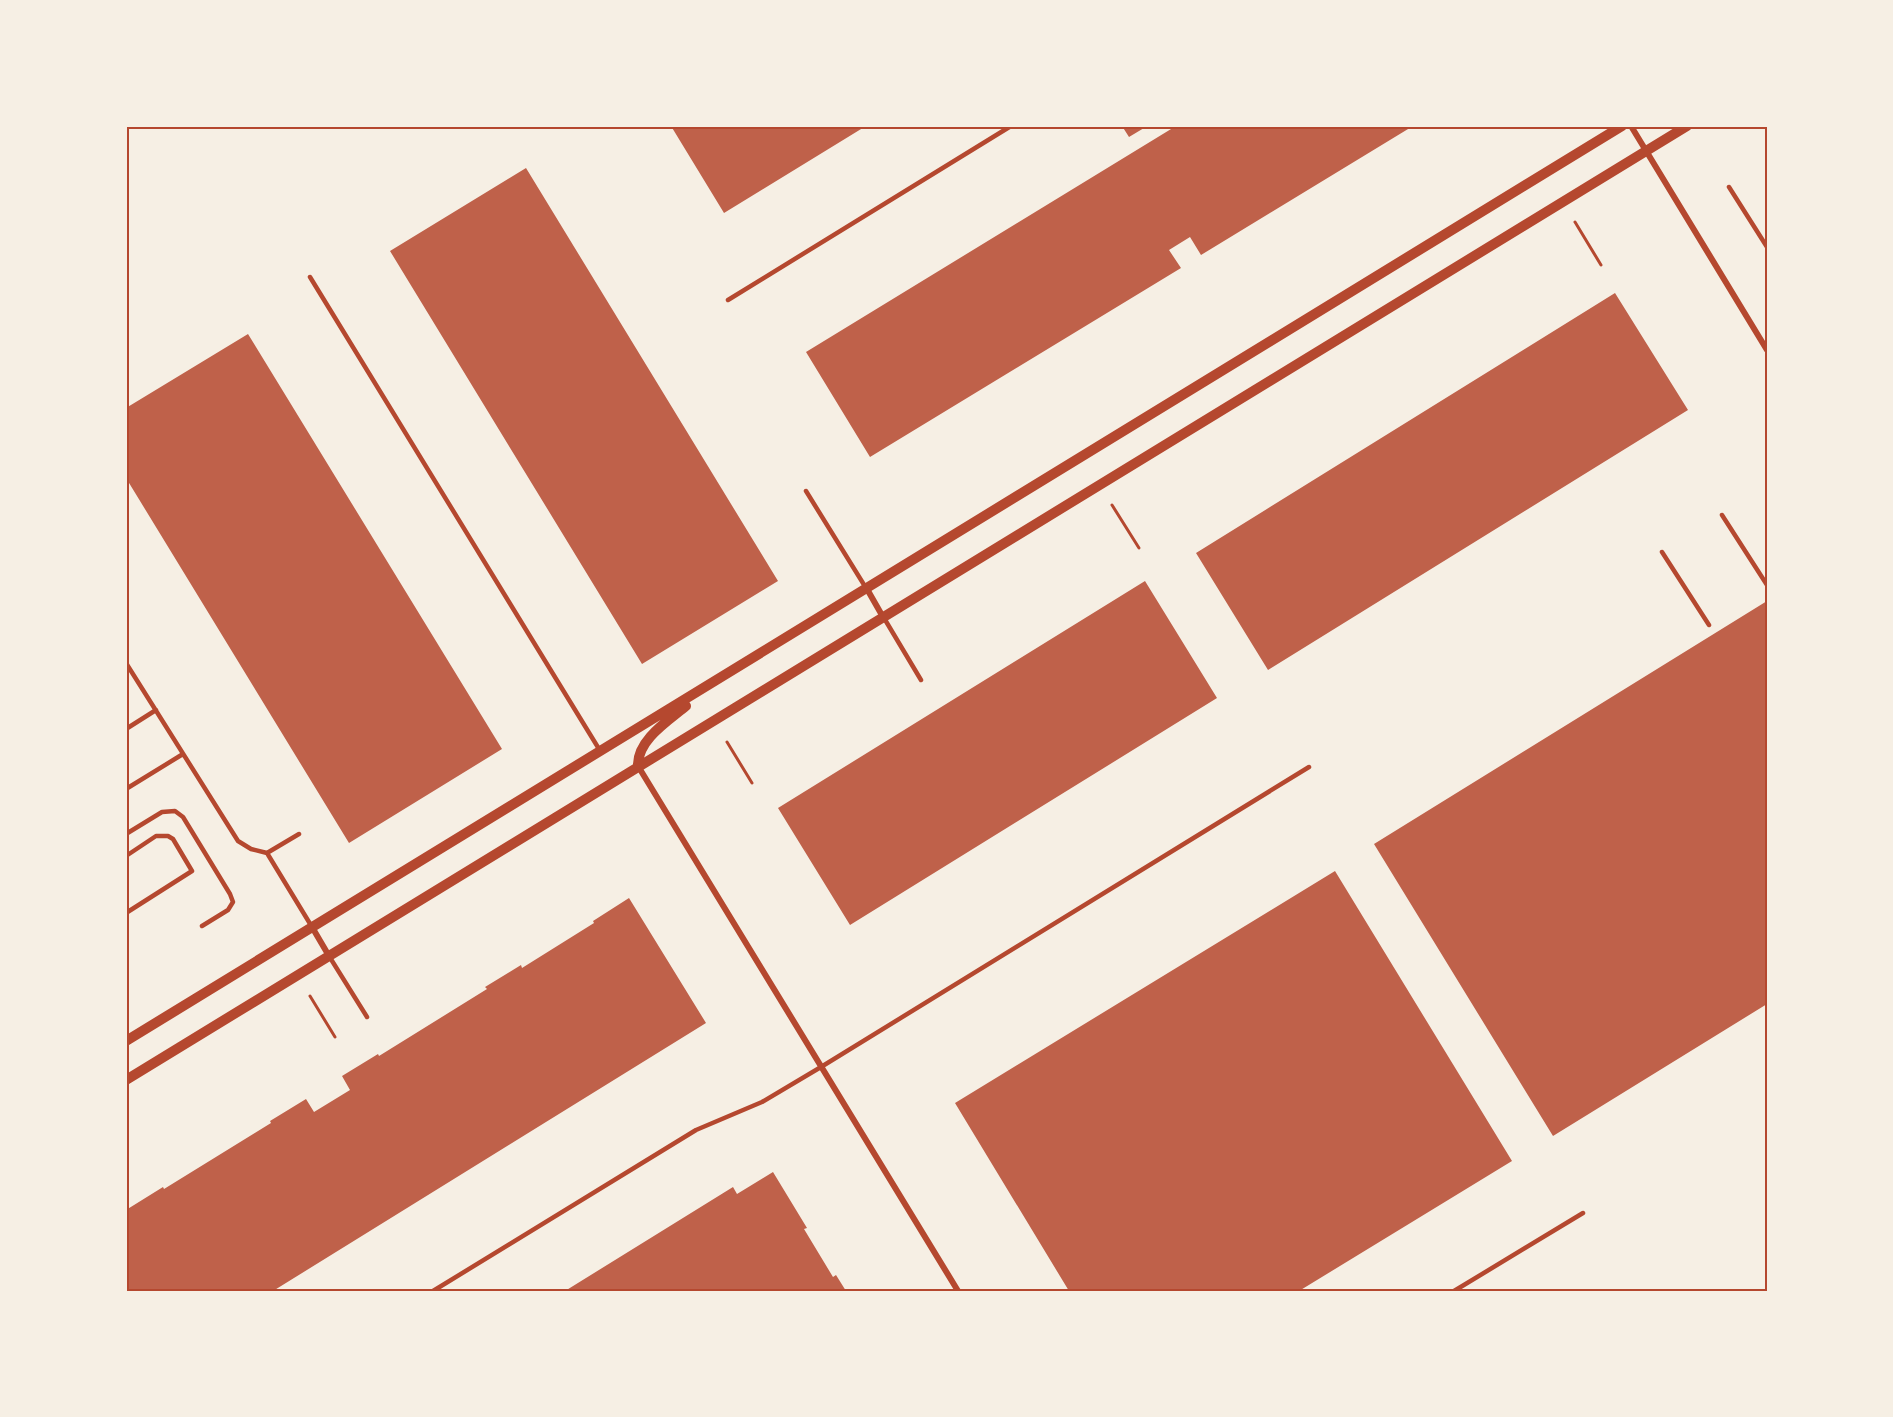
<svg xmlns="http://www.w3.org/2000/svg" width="1893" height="1417" font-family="Poppins,sans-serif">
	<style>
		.building { fill: #bf614a }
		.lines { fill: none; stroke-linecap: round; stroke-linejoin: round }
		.path { stroke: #b5482f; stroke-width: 3 }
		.service { stroke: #b5482f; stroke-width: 4.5 }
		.minor { stroke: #b5482f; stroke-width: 6 }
		.tertiary { stroke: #b5482f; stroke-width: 10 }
		.neatline { fill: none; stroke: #b5482f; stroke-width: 2 }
	</style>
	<rect width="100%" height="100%" fill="#f6efe4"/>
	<path class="building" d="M 671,126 L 866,126 L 724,213 Z
		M 1122,126 L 1142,126 L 1144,128 L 1129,137 Z
		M 1176,126 L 1413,126 L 1201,255 L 1190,237 L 1169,250 L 1181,268 L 870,457 L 806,352 Z
		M 526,168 L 778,581 L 642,664 L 390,251 Z
		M 1615,293 L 1688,410 L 1268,670 L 1196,553 Z
		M 248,334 L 502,749 L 349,843 L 126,478 L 126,408 Z
		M 1145,581 L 1217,698 L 850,925 L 778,808 Z
		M 1767,601 L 1767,1004 L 1553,1136 L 1374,844 Z
		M 1335,871 L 1512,1161 L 1299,1291 L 1069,1291 L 955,1103 Z
		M 629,898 L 706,1023 L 273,1291 L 126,1291 L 126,1210 L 163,1187 L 164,1189 L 271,1123 L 270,1121 L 306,1099 L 314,1112 L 350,1090 L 342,1076 L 378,1054 L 379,1056 L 487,989 L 485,987 L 521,965 L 522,968 L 594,923 L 593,921 Z
		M 773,1172 L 807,1228 L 804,1229 L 833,1277 L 836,1275 L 846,1291 L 565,1291 L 733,1187 L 737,1194 Z"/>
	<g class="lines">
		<path class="path" d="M 1575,222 L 1601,265
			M 1112,505 L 1139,548
			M 727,742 L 752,783
			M 310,996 L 335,1037"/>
		<path class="service" d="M 1729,187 L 1767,247
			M 310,277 L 599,749
			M 728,300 L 1011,126
			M 806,491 L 866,588
			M 1722,515 L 1767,585
			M 1662,552 L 1709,625
			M 884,618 L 921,680
			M 126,663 L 238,841 L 251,849 L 267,853 L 312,927
			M 126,729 L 156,710
			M 126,789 L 183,754
			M 126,834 L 162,812 L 175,811 L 183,817 L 230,894 L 233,902 L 228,910 L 202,926
			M 267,853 L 299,834
			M 126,856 L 156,836 L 168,836 L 173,839 L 192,871 L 126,913
			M 329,956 L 367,1017
			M 433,1291 L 696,1130 L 762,1102 L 821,1067 L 1309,767
			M 1454,1291 L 1583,1213"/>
		<path class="minor" d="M 1631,126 L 1767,350
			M 867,589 L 883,617
			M 638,766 L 958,1291
			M 312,927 L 329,956"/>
		<path class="tertiary" d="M 638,766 C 637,740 668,721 686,706
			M 126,1041 L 1622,126
			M 126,1080 L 1687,126"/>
	</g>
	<rect width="1893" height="1417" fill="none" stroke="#f6efe4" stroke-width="255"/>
	<rect x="128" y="128" width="1638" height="1162" class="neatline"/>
</svg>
